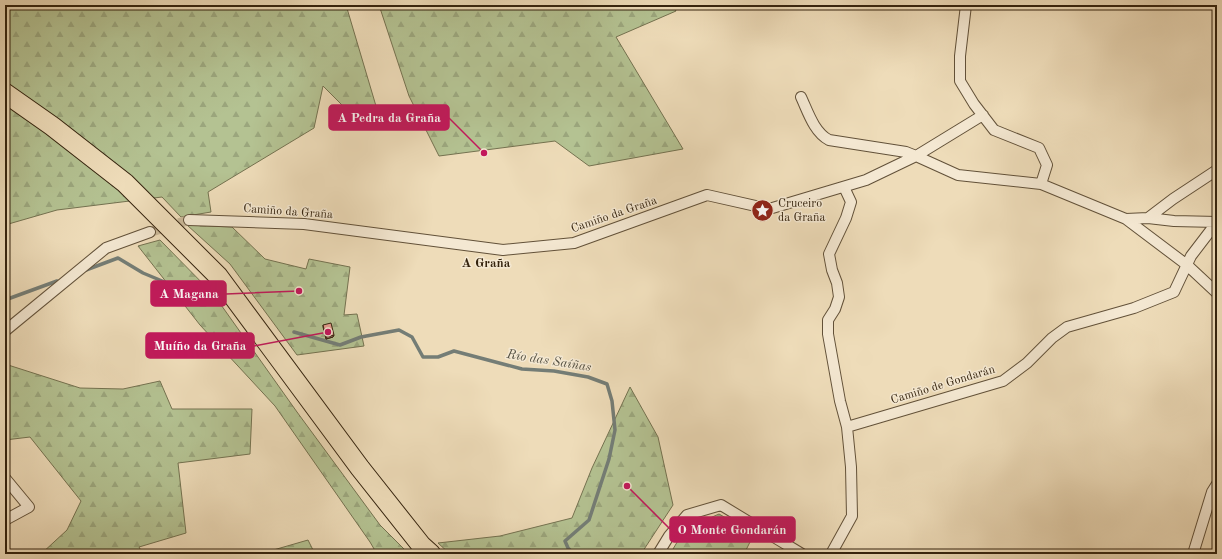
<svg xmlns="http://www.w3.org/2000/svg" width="1222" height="559" font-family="'Old Standard TT',serif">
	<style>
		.forest { fill: url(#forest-firs); stroke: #747250 }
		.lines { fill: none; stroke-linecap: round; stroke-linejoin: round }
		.stream { stroke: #747d76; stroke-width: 3.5 }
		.street-tunnel { stroke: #c9b797; stroke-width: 10; stroke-dasharray: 10 5; stroke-linecap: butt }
		.street-casing { stroke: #625139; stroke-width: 12 }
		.highway-casing { stroke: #34230e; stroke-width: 21 }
		.street { stroke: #f4e8d2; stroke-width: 10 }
		.highway { stroke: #eedcb9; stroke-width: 19 }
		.wall { fill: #c6877c; stroke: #34230e }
		.shaded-wall { fill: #a16e65; stroke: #34230e }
		.building { fill: #e69d90; stroke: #34230e }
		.labels { text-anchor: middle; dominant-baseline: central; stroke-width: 3; stroke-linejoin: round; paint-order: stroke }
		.poi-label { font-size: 12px; fill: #34230e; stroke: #f4e8d2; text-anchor: start }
		.street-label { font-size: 12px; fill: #34230e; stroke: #f4e8d2 }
		.neighbourhood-label { font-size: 13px; font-weight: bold; fill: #34230e; stroke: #f4e8d2 }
		.water-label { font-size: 13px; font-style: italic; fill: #545042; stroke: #f4e8d2 }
		.leader { fill: none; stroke: #c2185b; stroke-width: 1.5 }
		.callout-dot { fill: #c2185b; stroke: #f4e8d2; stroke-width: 1.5 }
		.callout { fill: #c2185b; stroke: #c2185b; stroke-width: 1.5 }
		.callout-label { font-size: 13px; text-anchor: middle; font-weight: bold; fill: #fff }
	</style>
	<defs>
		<pattern id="forest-firs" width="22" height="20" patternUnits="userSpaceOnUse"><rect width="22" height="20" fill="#b4c292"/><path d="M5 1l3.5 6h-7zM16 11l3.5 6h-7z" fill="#9ba67d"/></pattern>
	</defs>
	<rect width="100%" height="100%" fill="#eedcb9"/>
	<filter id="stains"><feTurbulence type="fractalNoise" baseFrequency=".005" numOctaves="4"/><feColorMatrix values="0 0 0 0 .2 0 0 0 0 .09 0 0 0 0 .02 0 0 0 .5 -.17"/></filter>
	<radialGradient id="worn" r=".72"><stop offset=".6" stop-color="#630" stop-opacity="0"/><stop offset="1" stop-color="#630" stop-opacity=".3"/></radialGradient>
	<path class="forest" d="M 5,5 L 346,5 L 376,106 L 359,122 L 323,86 L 314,128 L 208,192 L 211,212 L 181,217 L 162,197 L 57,210 L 5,225 Z
		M 379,5 L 673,5 L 676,11 L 616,37 L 683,149 L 589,166 L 555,141 L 439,156 L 409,96 Z
		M 187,225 L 232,227 L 265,259 L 306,269 L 309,259 L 350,267 L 344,315 L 357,314 L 364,346 L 297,355 L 230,264 Z
		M 160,240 L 214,295 L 297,412 L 380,525 L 409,554 L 377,554 L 370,542 L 275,406 L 200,325 L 138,246 Z
		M 5,364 L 80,388 L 123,389 L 160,381 L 172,409 L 252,409 L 250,454 L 178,463 L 186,533 L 139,547 L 143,554 L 41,554 L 67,530 L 81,501 L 30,437 L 5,440 Z
		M 630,387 L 658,437 L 673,505 L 641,554 L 450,554 L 438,543 L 500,536 L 572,518 L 592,468 Z
		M 719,514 L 754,534 L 744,554 L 670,554 L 685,529 Z
		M 308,540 L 315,554 L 241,554 L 263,553 Z"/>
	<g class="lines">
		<path class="stream" d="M 86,270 L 118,258 L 143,273 L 210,301
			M 5,300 L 57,281
			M 294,332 L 340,345 L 361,337 L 399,330 L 412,337 L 423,357 L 438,357 L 454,351 L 522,369 L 554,371 L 588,377 L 607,384 L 612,401 L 615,430 L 609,459 L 589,520 L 565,541 L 568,548 L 574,554"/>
		<path class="street-tunnel" d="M 150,232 L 189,220"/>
		<defs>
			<path id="street" d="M 966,5 L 960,56 L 960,81 L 974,104 L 994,130 L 1039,148 L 1047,165 L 1041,184
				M 801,97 C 808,112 814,132 829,140 L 906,152 L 916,156
				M 983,115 L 916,156 L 958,175 L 1041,184 L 1126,219 L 1187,265 L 1217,293
				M 844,187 L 851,202 L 846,218 L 829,254 L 832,270 L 837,283 L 839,297 L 835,309 L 828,320 L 828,334 L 840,401 L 847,427
				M 1148,218 L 1173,199 L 1217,170
				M 1126,219 L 1148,218 L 1174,221 L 1217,222
				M 189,220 L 304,224 L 503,250 L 574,243 L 707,195 L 769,209 L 866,180 L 916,156
				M 5,331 L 106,248 L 150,232
				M 5,478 L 29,507 L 5,520
				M 658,554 L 669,536 L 687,515 L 721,505 L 802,554
				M 831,554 L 852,516 L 851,467 L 847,427 L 1003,381 L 1027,363 L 1052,338 L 1067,327 L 1134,308 L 1174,292 L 1191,256 L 1217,222
				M 1193,554 L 1212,492 L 1217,484"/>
			<path id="highway" d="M 5,93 L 52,126 L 125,183 L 218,276 L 360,468 L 421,545 L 431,554"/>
		</defs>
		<use href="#street" class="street-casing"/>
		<use href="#highway" class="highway-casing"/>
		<use href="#street" class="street"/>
		<use href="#highway" class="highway"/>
	</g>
	<path class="wall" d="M 323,325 L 334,335 L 333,337 L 326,339 L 323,327 Z"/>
	<path class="shaded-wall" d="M 334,335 L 333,337 L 326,339 L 326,337 Z"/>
	<path class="building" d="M 331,323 L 334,335 L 326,337 L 323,325 Z"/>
	<defs>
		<symbol id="sight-disc" viewBox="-11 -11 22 22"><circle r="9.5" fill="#8f2418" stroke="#f4e8d2"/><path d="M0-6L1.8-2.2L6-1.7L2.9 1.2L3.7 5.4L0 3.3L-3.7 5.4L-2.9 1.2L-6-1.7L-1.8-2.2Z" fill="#fff"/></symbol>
	</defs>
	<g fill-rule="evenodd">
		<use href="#sight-disc" x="750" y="198" width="25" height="25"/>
	</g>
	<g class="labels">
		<g class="poi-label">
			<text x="778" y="204">Cruceiro<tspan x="778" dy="14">da Graña</tspan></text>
		</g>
		<g class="street-label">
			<text transform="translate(288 212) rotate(4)">Camiño da Graña</text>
			<text transform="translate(614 215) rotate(-19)">Camiño da Graña</text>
			<text transform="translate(943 385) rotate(-17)">Camiño de Gondarán</text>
		</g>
		<g class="neighbourhood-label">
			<text x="486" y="263">A Graña</text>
		</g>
		<g class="water-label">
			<text transform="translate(549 361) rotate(9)">Río das Saíñas</text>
		</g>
	</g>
	<path class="leader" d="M484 153L449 118M299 291L226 294M328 332L254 346M627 486L670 529"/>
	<g class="callout-dot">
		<circle cx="484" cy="153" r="4"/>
		<circle cx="299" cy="291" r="4"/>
		<circle cx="328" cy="332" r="4"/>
		<circle cx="627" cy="486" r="4"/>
	</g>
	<g class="callout">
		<rect x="329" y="105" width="120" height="25" rx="4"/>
		<rect x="151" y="281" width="75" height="25" rx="4"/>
		<rect x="146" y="333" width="108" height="25" rx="4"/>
		<rect x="670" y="517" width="125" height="25" rx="4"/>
	</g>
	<g class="callout-label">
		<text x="389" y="122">A Pedra da Graña</text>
		<text x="189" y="298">A Magana</text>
		<text x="200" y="350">Muíño da Graña</text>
		<text x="732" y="534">O Monte Gondarán</text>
	</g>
	<rect width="1222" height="559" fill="none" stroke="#eedcb9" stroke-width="20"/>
	<rect x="6" y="6" width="1210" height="547" fill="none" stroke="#34230e" stroke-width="2"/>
	<rect x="10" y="10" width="1202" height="539" fill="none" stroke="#34230e"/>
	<rect width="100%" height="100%" filter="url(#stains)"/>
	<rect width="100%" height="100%" fill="url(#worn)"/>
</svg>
